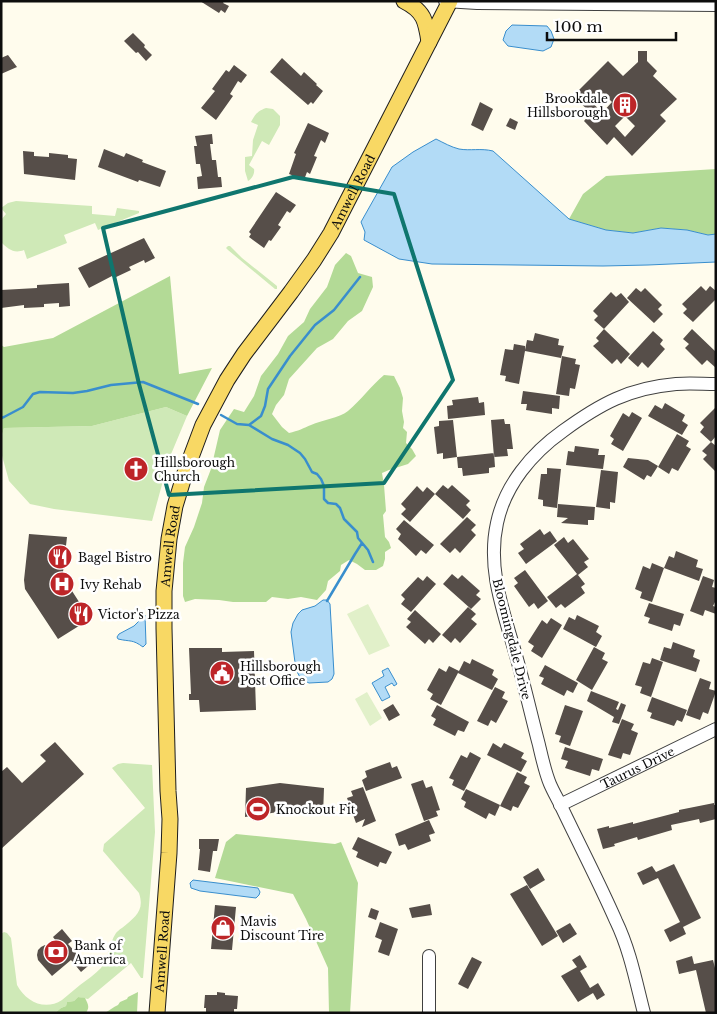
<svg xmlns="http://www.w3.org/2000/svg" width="717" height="1014" font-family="'Libre Baskerville',serif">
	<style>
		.green { fill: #cfe9b7 }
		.forest { fill: #b3da96 }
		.pitch { fill: #e1f0c9 }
		.water { fill: #b2dbf6; stroke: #398ecd }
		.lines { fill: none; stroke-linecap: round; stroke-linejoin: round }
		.stream { stroke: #398ecd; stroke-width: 2.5 }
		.building { fill: #564e49; fill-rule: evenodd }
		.minor-casing { stroke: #404040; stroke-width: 14 }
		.major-casing { stroke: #1e1e1e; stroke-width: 17 }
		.minor { stroke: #fff; stroke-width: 12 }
		.major { stroke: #f8d864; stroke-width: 15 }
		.marked { fill: none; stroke: #0f766e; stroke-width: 4; stroke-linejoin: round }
		.labels { text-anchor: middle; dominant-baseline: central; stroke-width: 5; stroke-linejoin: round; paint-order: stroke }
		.poi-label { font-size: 12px; fill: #0d0d0d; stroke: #fff; text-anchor: start }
		.street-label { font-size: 12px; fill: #0d0d0d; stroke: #fff }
	</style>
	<rect width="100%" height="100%" fill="#fffced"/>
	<path class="green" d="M 266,108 L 273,109 L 280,116 L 280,125 L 269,145 L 262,141 L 249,165 L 254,169 C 255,173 252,179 248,181 L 245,171 L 245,157 L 252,156 L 253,140 L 258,125 L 251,122 C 255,114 258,111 266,108 Z
		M 16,201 L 92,206 L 92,214 L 115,216 L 117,208 L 139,211 L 139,213 L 98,230 L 95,223 L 64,235 L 67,243 L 27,259 L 24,250 C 14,254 8,249 1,242 L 1,220 L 6,214 L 1,208 L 8,203 Z
		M 228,246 L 230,246 L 242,258 L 277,286 L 277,289 L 275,289 L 228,250 L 226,248 Z
		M 166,407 L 187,416 L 169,459 L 152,521 L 54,509 L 30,504 L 9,481 L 1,452 L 1,439 L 4,428 L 92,426 Z
		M 123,763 L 152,765 L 155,832 L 143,978 L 141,978 L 131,963 L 88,999 L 78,997 L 74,1001 L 67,1002 L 66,1006 L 61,1008 L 55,1013 L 1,1013 L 1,934 L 4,932 L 7,933 L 11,938 L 17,985 C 26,1002 45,1011 62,1000 C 68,995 74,990 80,985 C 87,980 95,974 101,968 C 109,959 109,943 116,933 C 117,932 121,928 122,928 C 135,917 145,911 139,893 L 103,851 L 104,844 L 145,808 L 112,768 L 118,764 Z"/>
	<path class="forest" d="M 716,169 L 716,234 L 708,235 L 687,230 L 661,228 L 633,233 L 606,230 L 569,219 L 583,194 L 606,176 Z
		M 346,253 L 351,256 L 358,273 L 372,277 L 373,287 L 362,311 L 348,321 L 333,339 L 317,348 L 289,379 L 284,395 L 276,405 L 272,414 L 282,427 L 289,433 C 298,431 304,428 311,425 C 322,420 339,418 348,411 C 361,400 371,386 384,375 L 394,376 L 400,388 L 403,398 L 402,411 L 404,422 L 403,428 L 407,432 L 406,443 L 412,449 L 416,456 L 408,464 L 389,470 L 382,473 L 384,485 L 386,511 L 383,515 L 385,537 L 389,542 L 391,548 L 385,552 L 385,559 L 383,566 L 376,570 L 365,570 L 357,564 L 349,560 L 341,565 L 340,571 L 328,581 L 326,590 L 317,600 L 301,597 L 288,599 L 272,597 L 266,602 L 233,602 L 219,600 L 195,599 L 185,602 L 183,596 L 183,563 L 185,547 L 194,527 L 202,503 L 204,487 L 211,469 L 220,430 L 234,409 L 244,412 L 254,396 L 261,376 L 278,354 L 288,336 L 304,322 L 310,309 L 327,287 L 335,265 Z
		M 170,276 L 179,374 L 212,368 L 187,416 L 166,407 L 92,426 L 4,428 L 1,439 L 1,345 L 4,347 L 53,338 Z
		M 236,834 L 335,844 L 341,842 L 358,883 L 350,1013 L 329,1013 L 328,968 L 306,919 L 293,894 L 215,878 L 226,842 Z
		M 138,992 L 137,1013 L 105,1013 C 110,1010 113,1007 118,1005 L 120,1002 L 127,999 L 128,997 Z
		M 78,997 L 85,998 C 88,1004 90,1007 86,1013 L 55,1013 L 61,1008 L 66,1006 L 67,1002 L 74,1001 Z"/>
	<path class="pitch" d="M 368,604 L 390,646 L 369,655 L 347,614 Z
		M 367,692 L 382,718 L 370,726 L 355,699 Z"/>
	<path class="water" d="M 512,25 L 547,26 L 551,31 L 554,39 L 551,47 L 543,51 L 508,46 L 503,40 L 506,31 Z
		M 436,139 C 444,143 451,147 459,149 C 470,151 481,148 493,151 L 569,219 L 606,230 L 633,233 L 661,228 L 687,230 L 708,235 L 716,234 L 716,262 L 648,265 L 603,266 L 432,264 L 399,259 L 364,240 L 365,232 L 361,222 L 392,167 L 413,152 Z
		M 323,600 L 327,600 L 330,604 L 334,674 L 332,679 L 328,682 L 309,683 L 301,679 L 296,670 L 291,632 L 293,623 L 298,614 L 302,610 L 315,606 Z
		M 145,615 L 146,644 L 143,647 C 132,639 131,642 118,639 L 117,637 L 119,634 L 134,626 Z
		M 388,668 L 397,684 L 394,686 L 392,683 L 385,687 L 390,697 L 382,701 L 372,683 L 384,676 L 382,671 Z
		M 193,880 L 258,888 L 260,892 L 259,895 L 256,898 L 200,891 L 191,888 L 190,883 Z"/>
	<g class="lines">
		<path class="stream" d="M 221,415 L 237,424 L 249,425 L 261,416 L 265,406 L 268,389 L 290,356 L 315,325 L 334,310 L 360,277
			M 1,418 L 4,417 L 23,407 L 33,394 L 40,392 L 73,393 L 87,391 L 111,385 L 143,382 L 198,404
			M 249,425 L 272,439 L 288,445 L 300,453 L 305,459 L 312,472 L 317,474 L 321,479 L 324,486 L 324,499 L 328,503 L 336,504 L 340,508 L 344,519 L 357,532 L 358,538 L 368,550 L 373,562
			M 327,601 L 355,554 L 362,543"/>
	</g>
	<path class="building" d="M 200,1 L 224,1 L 223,3 L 229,6 L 225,13 L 221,10 L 219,13 Z
		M 133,33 L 145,45 L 144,47 L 152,55 L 146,61 L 138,52 L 136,53 L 124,41 Z
		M 638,51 L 647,51 L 647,61 L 657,71 L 653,76 L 677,99 L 660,115 L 666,121 L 632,156 L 614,137 L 607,145 L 584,121 L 591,113 L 573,96 L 608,61 L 623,76 L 638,62 ZM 603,93 L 612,102 L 602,113 L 593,103 ZM 625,116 L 635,126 L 625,137 L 615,126 Z
		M 8,55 L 17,67 L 1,74 L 1,58 Z
		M 282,58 L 301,76 L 304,72 L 317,84 L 316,85 L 323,91 L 313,104 L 311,102 L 308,105 L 270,72 Z
		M 234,65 L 247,75 L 241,83 L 238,81 L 230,94 L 233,96 L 216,120 L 201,108 L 215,91 L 212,89 L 226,70 L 229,72 Z
		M 480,102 L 493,109 L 483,131 L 471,125 Z
		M 510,118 L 518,122 L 515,130 L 506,126 Z
		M 308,123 L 329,133 L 325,143 L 321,140 L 314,156 L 317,157 L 310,174 L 307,172 L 304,180 L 289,174 L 296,154 L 294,153 Z
		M 212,134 L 213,144 L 210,144 L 212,160 L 216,160 L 218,177 L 221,177 L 222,187 L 198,189 L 197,177 L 202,176 L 200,164 L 196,164 L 194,146 L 197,146 L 195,136 Z
		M 104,149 L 124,157 L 126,153 L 143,160 L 142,162 L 166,171 L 160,187 L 139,180 L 138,182 L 98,167 Z
		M 23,151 L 34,152 L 34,156 L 49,157 L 49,153 L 68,155 L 68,158 L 77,159 L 75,180 L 24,174 Z
		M 276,192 L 296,205 L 290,213 L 287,211 L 278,225 L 281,227 L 271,241 L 269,240 L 264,248 L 249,237 L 251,234 L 249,232 Z
		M 144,238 L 155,258 L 145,263 L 144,260 L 129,267 L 131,270 L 114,278 L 112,276 L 89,288 L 78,268 Z
		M 69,283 L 70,306 L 59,307 L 59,303 L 44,304 L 44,307 L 24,308 L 24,305 L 1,308 L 1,290 L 37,288 L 37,285 Z
		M 701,286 L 706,291 L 710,286 L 716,291 L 716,299 L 693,322 L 683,313 L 687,309 L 682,304 Z
		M 636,288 L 641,292 L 645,288 L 662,305 L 658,309 L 663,314 L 654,323 L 627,298 Z
		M 611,292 L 616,297 L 621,293 L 629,302 L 604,329 L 594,320 L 598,316 L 593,311 Z
		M 604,329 L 630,354 L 621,364 L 617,359 L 612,364 L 593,346 L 599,341 L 596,338 Z
		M 692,329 L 716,352 L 716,368 L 707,360 L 702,365 L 685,348 L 689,344 L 683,339 Z
		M 653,331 L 663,340 L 660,344 L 665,349 L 648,368 L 642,362 L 638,367 L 628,358 Z
		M 535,333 L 559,339 L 558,345 L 564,346 L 561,358 L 525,351 L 519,384 L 505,381 L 506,376 L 500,375 L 505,349 L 513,350 L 514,344 L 525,346 L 525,350 L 527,340 L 533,341 Z
		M 562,356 L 576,359 L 575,364 L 580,365 L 575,389 L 570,388 L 569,396 L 556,394 Z
		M 523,391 L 560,396 L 559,409 L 552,408 L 552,414 L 526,410 L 527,404 L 521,404 Z
		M 478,397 L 479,403 L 484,402 L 485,415 L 448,419 L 447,406 L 453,405 L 452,400 Z
		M 665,403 L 685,415 L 682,421 L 688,425 L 682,435 L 648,416 L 655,405 L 662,409 Z
		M 716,407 L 716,436 L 711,442 L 700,432 L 704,427 L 700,423 Z
		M 632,412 L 642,418 L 623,451 L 611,444 L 614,439 L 610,436 L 623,413 L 629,417 Z
		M 504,419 L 505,424 L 510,424 L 513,449 L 507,449 L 508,456 L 494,457 L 491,420 Z
		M 453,420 L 457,457 L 443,459 L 443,453 L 437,454 L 434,427 L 439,426 L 439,421 Z
		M 677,434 L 689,441 L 686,446 L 691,449 L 678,471 L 672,468 L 669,474 L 658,467 Z
		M 711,442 L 716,446 L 716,472 L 703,459 L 707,455 L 702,451 Z
		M 575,446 L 599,449 L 598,455 L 605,455 L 603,469 L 566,465 L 568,451 L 574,452 Z
		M 494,453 L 495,467 L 489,468 L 489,473 L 463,476 L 462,468 L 458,468 L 457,457 Z
		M 628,458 L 648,460 L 658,466 L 651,477 L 647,475 L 644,480 L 623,467 Z
		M 547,468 L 561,469 L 557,508 L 543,506 L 543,500 L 538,499 L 541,474 L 547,474 Z
		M 601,470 L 618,472 L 615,503 L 610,502 L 610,509 L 596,507 Z
		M 443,485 L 448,489 L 452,485 L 470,501 L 466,505 L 471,510 L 463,519 L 435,494 Z
		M 417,486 L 423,492 L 427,487 L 435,494 L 410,522 L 401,514 L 406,509 L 401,504 Z
		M 558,504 L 595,507 L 594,520 L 588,520 L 588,525 L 561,523 L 568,518 L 557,517 Z
		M 467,517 L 476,525 L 471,530 L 476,535 L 460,553 L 455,548 L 450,553 L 440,544 Z
		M 404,520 L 434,545 L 426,554 L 421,550 L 416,556 L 398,539 L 401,534 L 396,529 Z
		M 540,529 L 544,535 L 550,531 L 557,541 L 526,564 L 518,553 L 524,549 L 520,544 Z
		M 29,534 L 67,537 L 63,572 L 65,580 L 90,619 L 58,639 L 25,589 L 24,580 Z
		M 564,537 L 568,543 L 573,539 L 589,559 L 584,562 L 588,567 L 578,575 L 585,584 L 581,587 L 585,593 L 565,608 L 561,604 L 556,608 L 547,597 L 577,574 L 554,545 Z
		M 676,551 L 698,560 L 696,567 L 703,569 L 699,581 L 664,568 L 669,556 L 674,558 Z
		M 652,563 L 664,568 L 652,602 L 640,598 L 642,592 L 635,589 L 643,566 L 650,569 Z
		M 525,570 L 548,601 L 538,609 L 534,603 L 529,607 L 514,586 L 518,583 L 514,578 Z
		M 452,574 L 458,579 L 462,575 L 480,591 L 476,595 L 481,599 L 471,609 L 443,584 Z
		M 427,576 L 436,584 L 411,612 L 401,604 L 405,599 L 401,595 L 418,577 L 423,581 Z
		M 703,576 L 714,580 L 712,587 L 716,588 L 716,600 L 713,606 L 716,607 L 716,614 L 705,610 L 703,616 L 690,611 Z
		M 649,603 L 684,614 L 680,626 L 674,624 L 672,631 L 648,623 L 650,618 L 644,616 Z
		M 468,607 L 476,614 L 471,619 L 477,624 L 460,643 L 455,638 L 451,643 L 442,635 Z
		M 415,610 L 441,634 L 433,643 L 429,639 L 425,644 L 406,627 L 411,622 L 407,619 Z
		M 577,615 L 599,626 L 596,632 L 602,636 L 596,647 L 563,629 L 569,617 L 575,620 Z
		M 551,618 L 562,625 L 542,658 L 531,651 L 534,646 L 528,642 L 542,620 L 547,624 Z
		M 673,642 L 695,650 L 693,657 L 700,660 L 696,672 L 660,660 L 664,647 L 671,649 Z
		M 594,647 L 605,653 L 602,659 L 608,662 L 592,690 L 576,680 Z
		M 189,648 L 222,648 L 222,652 L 254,651 L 256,710 L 200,712 L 199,700 L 189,700 L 189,694 L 191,694 Z
		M 652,658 L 663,662 L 651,697 L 640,693 L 642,687 L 635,685 L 643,662 L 650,664 Z
		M 472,659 L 494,670 L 492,675 L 498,679 L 492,690 L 458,673 L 464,661 L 470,664 Z
		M 545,665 L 578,683 L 573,693 L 567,690 L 564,696 L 541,684 L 544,678 L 539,676 Z
		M 449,666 L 459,671 L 441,705 L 430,699 L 433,694 L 427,690 L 439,668 L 446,672 Z
		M 700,678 L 711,682 L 709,689 L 716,691 L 708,714 L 703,712 L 700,720 L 686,715 Z
		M 495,687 L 505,692 L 502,698 L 508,701 L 496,723 L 491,720 L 488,726 L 477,721 Z
		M 591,691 L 619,702 L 616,709 L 618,710 L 621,703 L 626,705 L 619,724 L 612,722 L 614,717 L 587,701 Z
		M 652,697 L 687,710 L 682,722 L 677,720 L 674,726 L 650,718 L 652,713 L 647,711 Z
		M 393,704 L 400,715 L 389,721 L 383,710 Z
		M 437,705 L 469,722 L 464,732 L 458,730 L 455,736 L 433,725 L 436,719 L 431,716 Z
		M 565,705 L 583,711 L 570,746 L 559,742 L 561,736 L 555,734 Z
		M 622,719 L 634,724 L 631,730 L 638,733 L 630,755 L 623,753 L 621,759 L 608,755 Z
		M 55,742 L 84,774 L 1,849 L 1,772 L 7,767 L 22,783 L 46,761 L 40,755 Z
		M 493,743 L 501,748 L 504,743 L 524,753 L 521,758 L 527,761 L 521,772 L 487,755 Z
		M 565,747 L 603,759 L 599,771 L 592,769 L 590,776 L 565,768 L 568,761 L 561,759 Z
		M 470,752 L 481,758 L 464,791 L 452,785 L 454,780 L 449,778 L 461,755 L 467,758 Z
		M 390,762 L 392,768 L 397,766 L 402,778 L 366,791 L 362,780 L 367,777 L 365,771 Z
		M 517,772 L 527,777 L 524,783 L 530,786 L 518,808 L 513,806 L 511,811 L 500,806 Z
		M 423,780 L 426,788 L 432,786 L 440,810 L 436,811 L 438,816 L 424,821 L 411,784 Z
		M 280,783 L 324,788 L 323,815 L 278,812 L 245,817 L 246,788 Z
		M 363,787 L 376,821 L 362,827 L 365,819 L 356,823 L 347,798 L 353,796 L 351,791 Z
		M 466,789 L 500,805 L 495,816 L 489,813 L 486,819 L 464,807 L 466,802 L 461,799 Z
		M 714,803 L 714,805 L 716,805 L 716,819 L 700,823 L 699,819 L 671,825 L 672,830 L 638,840 L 637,837 L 614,844 L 615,846 L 603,849 L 597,829 L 609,826 L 609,828 L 633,822 L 633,824 L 679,812 L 679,810 Z
		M 429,820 L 435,833 L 429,835 L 431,841 L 408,850 L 405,844 L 399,846 L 395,834 Z
		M 358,837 L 392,852 L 386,864 L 380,862 L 378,867 L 356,857 L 358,852 L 352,849 Z
		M 199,839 L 219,839 L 217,851 L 213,851 L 210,872 L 198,870 L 200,849 L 199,849 Z
		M 674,864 L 701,918 L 683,927 L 686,934 L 670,942 L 664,930 L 680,922 L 658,878 L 643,885 L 637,873 L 652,866 L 656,872 Z
		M 538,868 L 545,880 L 530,889 L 523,877 Z
		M 527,885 L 558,936 L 542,946 L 510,894 Z
		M 430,904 L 432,915 L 412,918 L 409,908 Z
		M 215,905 L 236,907 L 232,950 L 211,949 Z
		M 371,908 L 379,911 L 376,920 L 368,917 Z
		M 380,922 L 398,929 L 389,956 L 378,952 L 382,940 L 375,937 Z
		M 570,923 L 577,934 L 563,943 L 556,931 Z
		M 62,929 L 72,941 L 68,944 L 88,966 L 81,972 L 71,960 L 52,976 L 38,960 L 37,955 L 38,950 L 41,947 L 45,945 L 59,945 L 53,937 Z
		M 580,955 L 587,967 L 580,971 L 590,988 L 598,983 L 605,995 L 597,1000 L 593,993 L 578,1002 L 561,976 L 577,967 L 572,960 Z
		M 692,956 L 694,964 L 713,960 L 716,972 L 716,1013 L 706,1013 L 696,970 L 679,974 L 676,961 Z
		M 472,957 L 482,962 L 468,989 L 458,984 Z
		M 217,992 L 225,993 L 225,995 L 238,996 L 237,1009 L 234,1009 L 234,1013 L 206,1013 L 206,1008 L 204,1008 L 205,995 L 217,995 Z"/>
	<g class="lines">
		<defs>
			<g id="minor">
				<path d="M 445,1 L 477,3 L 716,5"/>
				<path id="s1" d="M 560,805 L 716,729"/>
				<path d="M 429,1013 L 429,956"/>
				<path d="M 644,1013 C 636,982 630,950 616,921 C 599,882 579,844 561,806 C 557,798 553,791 550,784 C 545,772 542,758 539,745 C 531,715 524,683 515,652 C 503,610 487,568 497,523 C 505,485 532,453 563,431 C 600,404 629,388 676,384 C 689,383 703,384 716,384"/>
			</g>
			<g id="major">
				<path d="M 404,1 C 424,11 426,21 429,42"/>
				<path id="s2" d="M 157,1013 L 169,853 L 170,819 L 168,791 L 164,628 L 164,591 L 169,539 L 175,506 L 185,473 L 203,425 L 227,380 L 244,354 L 291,292 L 314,260 L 331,233 L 450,1"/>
			</g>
		</defs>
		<use href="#minor" class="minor-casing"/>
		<use href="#major" class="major-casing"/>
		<use href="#minor" class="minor"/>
		<use href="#major" class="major"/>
	</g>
	<path class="marked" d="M 293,177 L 394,194 L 453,380 L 384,483 L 169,495 L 139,384 L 103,228 Z"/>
	<defs>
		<symbol id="building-disc" viewBox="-11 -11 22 22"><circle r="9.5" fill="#bd2528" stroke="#fff"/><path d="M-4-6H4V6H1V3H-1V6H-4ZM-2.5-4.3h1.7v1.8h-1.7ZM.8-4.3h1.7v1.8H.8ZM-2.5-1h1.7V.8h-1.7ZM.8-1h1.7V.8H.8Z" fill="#fff"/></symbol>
		<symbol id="church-disc" viewBox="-11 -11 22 22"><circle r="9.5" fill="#bd2528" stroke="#fff"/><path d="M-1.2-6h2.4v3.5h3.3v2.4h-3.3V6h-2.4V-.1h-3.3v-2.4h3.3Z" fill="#fff"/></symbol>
		<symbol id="restaurant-disc" viewBox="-11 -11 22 22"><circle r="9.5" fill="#bd2528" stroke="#fff"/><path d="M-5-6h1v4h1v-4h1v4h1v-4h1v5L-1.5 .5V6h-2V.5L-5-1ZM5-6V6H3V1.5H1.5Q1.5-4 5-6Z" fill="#fff"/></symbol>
		<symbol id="hospital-disc" viewBox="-11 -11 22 22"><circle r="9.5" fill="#bd2528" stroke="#fff"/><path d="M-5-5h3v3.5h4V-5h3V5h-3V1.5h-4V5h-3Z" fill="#fff"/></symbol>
		<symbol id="civic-disc" viewBox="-11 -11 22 22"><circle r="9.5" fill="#bd2528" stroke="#fff"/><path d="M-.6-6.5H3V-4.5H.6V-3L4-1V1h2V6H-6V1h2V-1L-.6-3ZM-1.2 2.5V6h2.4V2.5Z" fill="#fff"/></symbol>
		<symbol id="stadium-disc" viewBox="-11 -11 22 22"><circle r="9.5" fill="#bd2528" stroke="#fff"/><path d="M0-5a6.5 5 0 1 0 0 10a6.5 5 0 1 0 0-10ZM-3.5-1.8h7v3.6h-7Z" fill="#fff"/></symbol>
		<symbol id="shop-disc" viewBox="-11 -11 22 22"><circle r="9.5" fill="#bd2528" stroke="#fff"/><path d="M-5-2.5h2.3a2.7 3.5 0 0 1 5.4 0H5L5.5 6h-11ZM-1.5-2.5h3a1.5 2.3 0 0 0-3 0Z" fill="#fff"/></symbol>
		<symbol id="bank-disc" viewBox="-11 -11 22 22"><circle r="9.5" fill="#bd2528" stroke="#fff"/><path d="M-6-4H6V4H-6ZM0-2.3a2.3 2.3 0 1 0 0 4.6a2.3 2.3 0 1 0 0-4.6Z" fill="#fff"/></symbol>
	</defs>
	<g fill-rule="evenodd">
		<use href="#building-disc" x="611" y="91" width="28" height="28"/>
		<use href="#church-disc" x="122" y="455" width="28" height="28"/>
		<use href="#restaurant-disc" x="46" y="543" width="28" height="28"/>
		<use href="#hospital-disc" x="48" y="570" width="28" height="28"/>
		<use href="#restaurant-disc" x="67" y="600" width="28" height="28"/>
		<use href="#civic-disc" x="208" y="659" width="28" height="28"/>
		<use href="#stadium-disc" x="244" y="795" width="28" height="28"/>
		<use href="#shop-disc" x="209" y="914" width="28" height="28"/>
		<use href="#bank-disc" x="42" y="938" width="28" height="28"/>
	</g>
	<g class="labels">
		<g class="poi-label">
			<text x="608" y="98" text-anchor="end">Brookdale<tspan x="608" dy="14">Hillsborough</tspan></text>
			<text x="154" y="462">Hillsborough<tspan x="154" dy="14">Church</tspan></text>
			<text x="78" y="557">Bagel Bistro</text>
			<text x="80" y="584">Ivy Rehab</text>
			<text x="98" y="614">Victor's Pizza</text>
			<text x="240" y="666">Hillsborough<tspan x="240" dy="14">Post Office</tspan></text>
			<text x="276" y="809">Knockout Fit</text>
			<text x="240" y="921">Mavis<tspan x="240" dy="14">Discount Tire</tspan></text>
			<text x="74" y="945">Bank of<tspan x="74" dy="14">America</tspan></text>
		</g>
		<g class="street-label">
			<text stroke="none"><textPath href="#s2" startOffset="872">Amwell Road</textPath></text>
			<text stroke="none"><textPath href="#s2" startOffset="468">Amwell Road</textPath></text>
			<text transform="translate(512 639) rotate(76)">Bloomingdale Drive</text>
			<text stroke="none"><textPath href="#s1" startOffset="86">Taurus Drive</textPath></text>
			<text stroke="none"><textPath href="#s2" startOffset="62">Amwell Road</textPath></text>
		</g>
	</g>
	<rect width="717" height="1014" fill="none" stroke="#0d0d0d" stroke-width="5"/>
	<path d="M547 32v8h129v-8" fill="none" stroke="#0d0d0d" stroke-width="2.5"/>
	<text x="554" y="32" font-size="15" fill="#0d0d0d" stroke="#ffffff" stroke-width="4" paint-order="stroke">100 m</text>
</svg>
